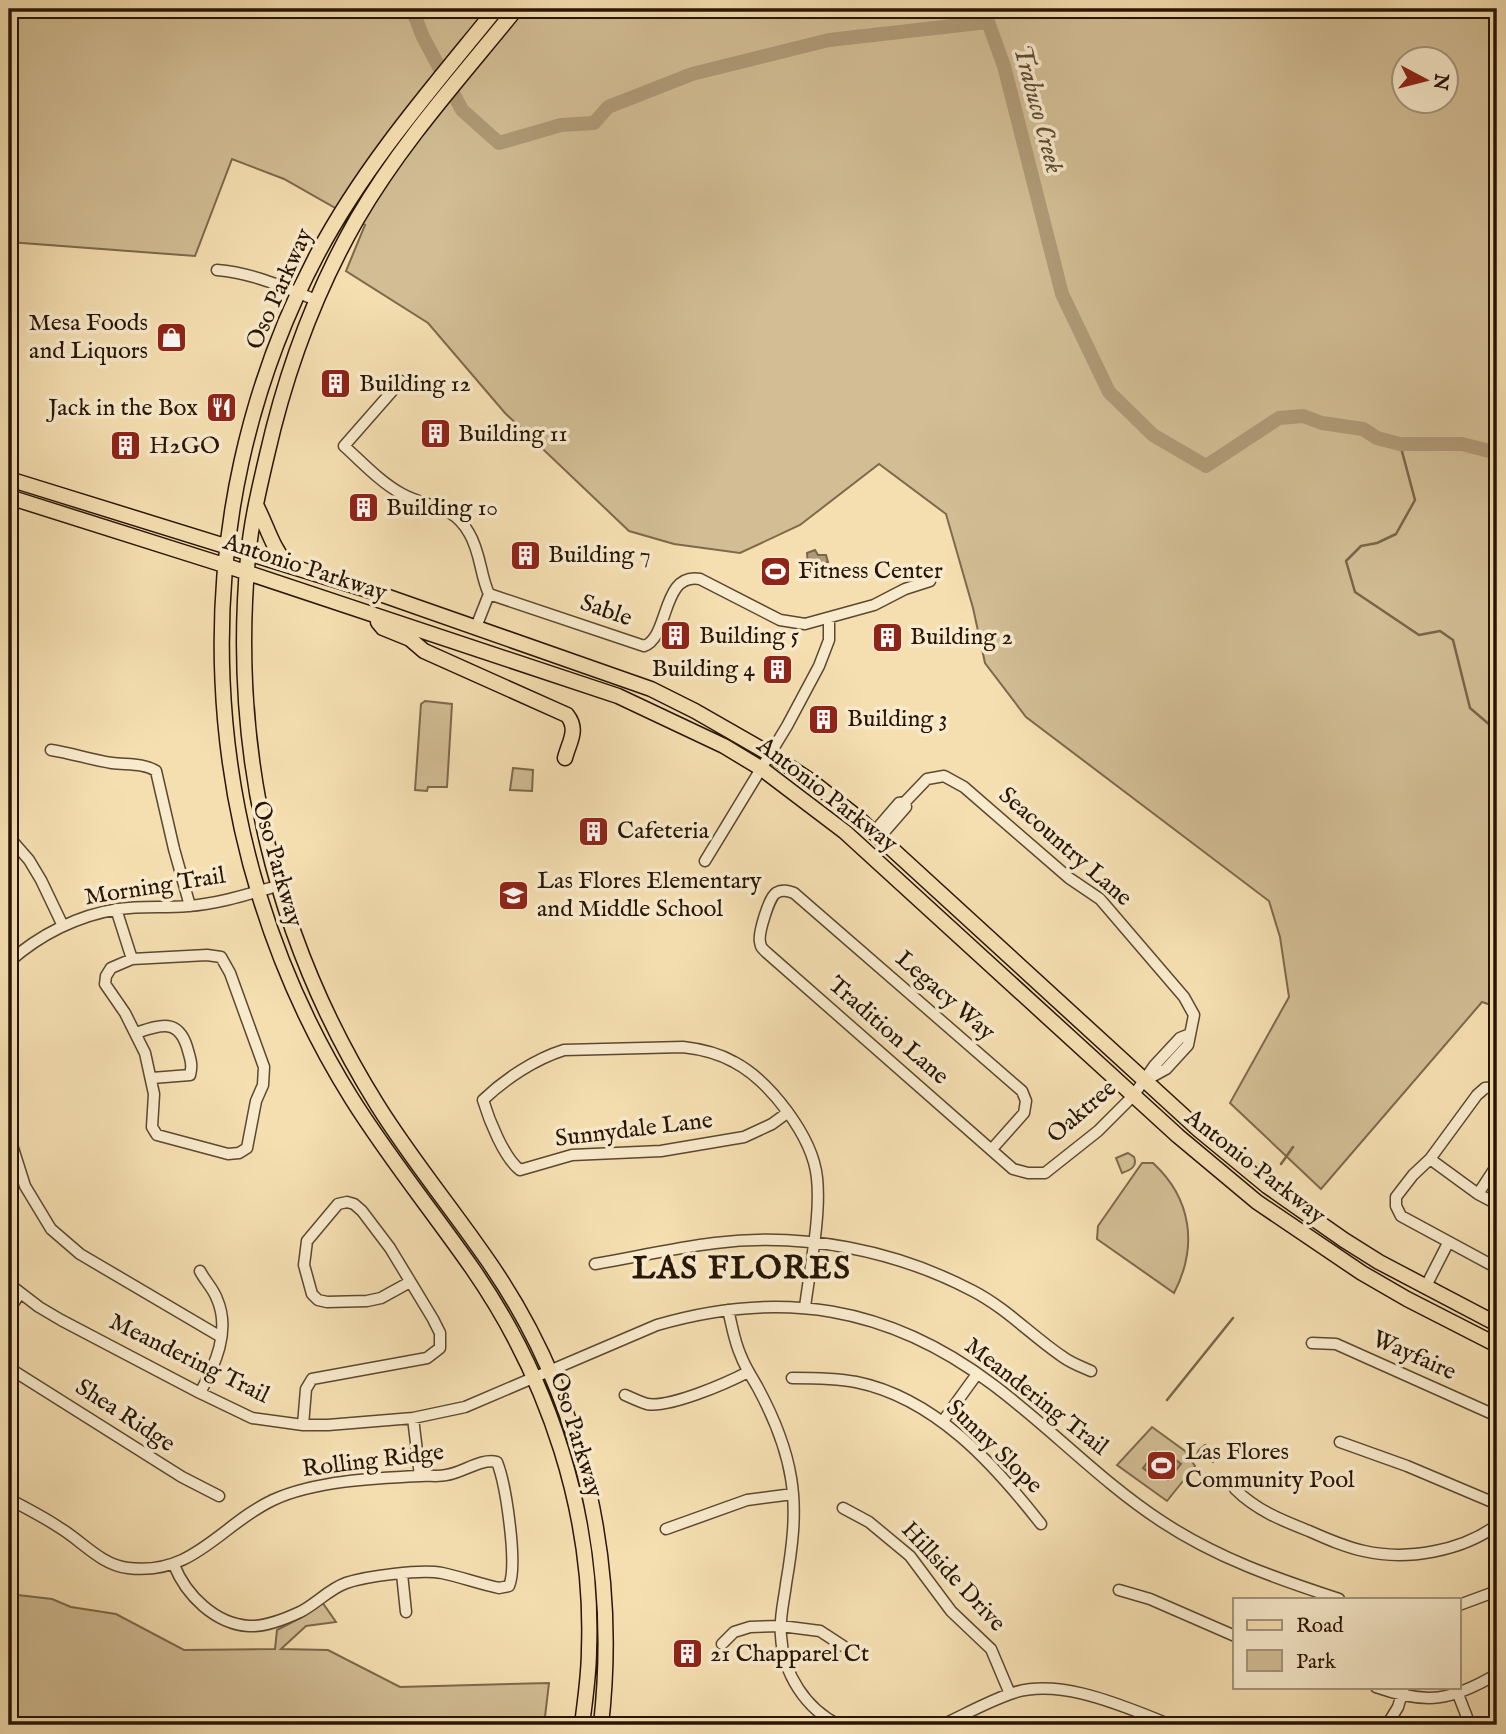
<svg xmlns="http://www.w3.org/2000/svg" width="1506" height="1734" font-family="'IM FELL English',serif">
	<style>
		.green { fill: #d2bd94; stroke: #7d694c; stroke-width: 2; fill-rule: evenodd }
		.water { fill: #af9a77; stroke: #796549; stroke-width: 2 }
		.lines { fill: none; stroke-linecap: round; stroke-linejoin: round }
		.stream { stroke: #796549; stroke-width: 2.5 }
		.river { stroke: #af9a77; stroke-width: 14 }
		.minor-casing { stroke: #5b4830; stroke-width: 13 }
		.major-casing { stroke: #281505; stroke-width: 17 }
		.minor { stroke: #f8eacc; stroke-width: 10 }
		.major { stroke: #f5dfb1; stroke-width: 14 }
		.labels { text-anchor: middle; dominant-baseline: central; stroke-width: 7; stroke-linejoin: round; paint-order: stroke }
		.street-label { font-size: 24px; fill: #281505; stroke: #f8eacc }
		.poi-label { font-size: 24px; fill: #281505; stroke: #f8eacc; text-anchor: start }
		.water-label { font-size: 26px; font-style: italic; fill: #5e4a33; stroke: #f8eacc }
		.district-label { font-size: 32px; font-weight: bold; letter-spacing: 2px; fill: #281505; stroke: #f8eacc }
	</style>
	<rect width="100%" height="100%" fill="#f5dfb1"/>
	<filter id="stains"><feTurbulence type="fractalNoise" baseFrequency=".00286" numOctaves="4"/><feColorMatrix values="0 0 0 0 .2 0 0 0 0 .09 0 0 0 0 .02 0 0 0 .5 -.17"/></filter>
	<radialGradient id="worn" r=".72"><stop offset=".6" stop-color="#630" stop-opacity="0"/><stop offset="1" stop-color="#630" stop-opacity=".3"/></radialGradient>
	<path class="green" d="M 9,9 L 1497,9 L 1497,1007 L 1482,1002 L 1321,1189 L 1230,1103 L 1289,997 L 1280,937 L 1269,901 L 1026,717 L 985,663 L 973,608 L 946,514 L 879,464 L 800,525 L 740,553 L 674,544 L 629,531 L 505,413 L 428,323 L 346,271 L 365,225 L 284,179 L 232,159 L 195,256 L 9,242 ZM 1404,60 L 1446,60 L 1446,102 L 1404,102 Z
		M 425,701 L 452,704 L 447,787 L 428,787 L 427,791 L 415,790 L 421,704 Z
		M 513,768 L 533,770 L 532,791 L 510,790 Z
		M 1128,1153 L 1134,1157 C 1138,1167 1130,1170 1122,1173 L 1116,1158 Z
		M 1142,1163 L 1153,1163 C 1192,1199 1198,1247 1174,1293 L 1097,1239 L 1098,1226 Z
		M 1152,1427 L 1185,1451 L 1195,1466 L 1167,1501 L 1117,1465 Z
		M 1205,1445 L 1215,1450 L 1213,1462 L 1196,1456 L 1199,1450 Z
		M 9,1594 L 52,1599 L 71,1607 L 116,1614 L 184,1650 L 275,1649 L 277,1630 L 306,1615 L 322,1602 L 336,1622 L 306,1626 L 281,1649 L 328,1650 L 400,1687 L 549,1683 L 544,1725 L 9,1725 Z"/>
	<path class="water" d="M 815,550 L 818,555 L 826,555 L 828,562 L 808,567 L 807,553 Z
		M 1156,1451 L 1169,1461 L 1172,1457 L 1181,1464 L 1168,1480 L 1156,1470 L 1152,1475 L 1143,1468 Z"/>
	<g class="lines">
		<path class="stream" d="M 1400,444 L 1415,500 L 1396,534 L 1377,543 L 1361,546 L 1346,561 L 1355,592 L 1419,635 L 1440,631 L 1453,640 L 1470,708 L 1497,731
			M 1497,776 L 1497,779
			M 1281,1164 L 1293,1147
			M 1167,1400 L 1233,1318"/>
		<path class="river" d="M 412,9 L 423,37 L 462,110 L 499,143 L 561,125 L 594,123 L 608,107 L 692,74 L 829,40 L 988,22 L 1004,66 L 1062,294 L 1109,392 L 1153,435 L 1206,466 L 1279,418 L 1303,416 L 1322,423 L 1363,429 L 1377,438 L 1400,444 L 1462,444 L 1497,453"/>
		<defs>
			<path id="minor" d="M 217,270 C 253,273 283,287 316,300
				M 401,381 L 344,446 C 362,462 380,482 402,494 C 427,508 452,503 469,533 C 481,553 480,575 489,594 L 644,646 C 670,637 661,572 700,579 L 780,620 L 805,624 L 874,605 L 905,589 L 930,581
				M 476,627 L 489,594
				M 51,750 C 71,753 92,760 112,763 C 127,765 144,763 156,771 L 174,849 L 190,906
				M 874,832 L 899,803 L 905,802 L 927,779 L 944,776 L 964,787 L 1069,878 L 1100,899 L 1184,997 L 1194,1015 L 1188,1045 L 1166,1069 L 1148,1079
				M 9,837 L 29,860 L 41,880 L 63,926
				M 879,838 L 906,807 L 905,802
				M 705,861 L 787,726 L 819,666 L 829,640 L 829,618
				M 116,909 L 132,959 L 207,955 L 221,957 L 230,973 L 264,1067 L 263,1085 L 256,1101 L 247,1148 L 239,1153 L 228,1154 L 157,1135 L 152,1127 L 154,1094 L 145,1053 L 125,1013 L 105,984 L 106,976 L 111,968 L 132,959
				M 9,962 C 39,935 78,915 119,909 C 142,906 165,908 188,906 C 218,904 249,894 277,886
				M 136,1033 C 160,1025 178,1018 187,1047 C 190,1058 193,1064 190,1075 L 152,1078
				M 9,1056 L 9,1122 L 12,1145 L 25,1186 L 51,1229 L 80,1254 L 221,1337
				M 1497,1087 L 1485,1088 L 1477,1095 L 1430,1159 L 1413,1175 L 1396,1197 L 1396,1206 L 1401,1216 L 1497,1268
				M 787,1113 L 772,1124 L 744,1137 L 661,1151 L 572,1155 L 520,1170 C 504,1158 489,1120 483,1100 C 505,1079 535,1059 564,1050 L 683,1047 C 701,1049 718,1053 734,1062 C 770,1081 813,1137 817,1178 C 821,1216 810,1268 805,1307
				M 992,1149 L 1024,1113 L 1026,1101 L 1022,1091 L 794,893 C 788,891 782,889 776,893 C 769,897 758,934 760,942 C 761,948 762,948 766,952 L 1013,1169 L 1028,1173 L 1045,1173 L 1098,1131 L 1133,1096 L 1154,1066 L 1180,1038 L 1190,1034
				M 1430,1159 L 1478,1194 L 1497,1204
				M 1478,1194 L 1497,1165
				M 595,1264 C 635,1257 675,1248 715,1243 C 803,1232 895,1250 973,1291 C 1006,1308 1032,1336 1063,1357 C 1071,1363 1082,1367 1091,1371
				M 9,1284 L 39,1307 L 61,1320 L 200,1393 L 252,1418 L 303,1425 L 328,1425 L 413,1418 L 465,1407 L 657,1325 C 781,1289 888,1306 992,1384 C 1050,1427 1100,1481 1161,1521 C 1217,1558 1275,1578 1339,1599
				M 1425,1288 L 1448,1243
				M 9,1310 L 20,1293
				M 728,1310 C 732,1325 734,1341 741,1356 C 745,1367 752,1377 758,1388 C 773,1416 786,1447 791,1478 C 797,1513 792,1549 786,1584 C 784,1601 779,1619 781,1636 C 783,1674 806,1709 839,1725
				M 1312,1343 L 1336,1344 L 1497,1416
				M 9,1368 L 182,1477 L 219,1496
				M 792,1378 C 813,1378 835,1378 856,1382 C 935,1398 994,1464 1041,1524
				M 200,1393 C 215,1365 231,1331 217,1299 C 213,1288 205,1281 200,1271
				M 625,1395 C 632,1398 640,1402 647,1404 C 670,1408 727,1383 748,1372
				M 413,1418 L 420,1476
				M 943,1421 L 977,1374
				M 303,1425 L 306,1389 L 312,1379 L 427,1358 L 440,1348 L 440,1333 L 433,1319 L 390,1248 L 362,1211 L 354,1204 L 347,1202 L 338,1204 L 307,1241 L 304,1265 L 312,1294 L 318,1300 L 327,1302 L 367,1301 L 381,1298 L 410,1282
				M 1340,1442 L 1407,1466 L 1497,1504
				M 1235,1489 C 1256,1510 1281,1520 1309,1531 C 1327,1539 1345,1547 1364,1551 C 1407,1561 1462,1551 1497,1525
				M 9,1499 C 26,1508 44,1517 60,1528 C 82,1541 101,1565 128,1568 C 194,1576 220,1525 273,1500 C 314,1481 374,1478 420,1476 C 428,1475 438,1477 446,1475 C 463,1473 480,1458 497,1462 C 506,1485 518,1565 509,1586 L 499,1588 C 480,1584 461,1577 442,1573 C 421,1569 367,1576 346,1583 C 329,1589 316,1604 300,1612 C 285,1619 266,1627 249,1626 C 215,1624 186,1595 174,1565
				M 843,1508 L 869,1522 L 910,1556 L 951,1611 L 991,1649 L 1010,1694
				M 666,1529 L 747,1500 L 793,1494
				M 402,1574 L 406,1612
				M 1119,1590 L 1150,1599 L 1235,1636
				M 1459,1605 L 1497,1591
				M 722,1644 L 734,1632 L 750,1627 L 781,1626 L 820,1631 L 843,1646
				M 1376,1687 C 1427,1705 1451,1701 1497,1674
				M 1458,1694 L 1470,1725
				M 942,1725 C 964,1715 987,1702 1010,1694 C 1059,1676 1125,1707 1171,1725
				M 1387,1725 L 1398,1707 L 1404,1687"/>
			<path id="major" d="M 496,9 C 433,87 366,163 318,253 C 177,519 193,845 352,1099 C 389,1158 433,1212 472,1268 C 549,1379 594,1515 589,1650 C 589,1675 585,1700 582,1725
				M 516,9 C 461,77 401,143 357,219 C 314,294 286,371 267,455 C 259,489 251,523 248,557 C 230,753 274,940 378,1106 C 413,1162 456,1213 493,1268 C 584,1403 619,1565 601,1725
				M 9,479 L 380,594 L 651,689 L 695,711 L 770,754 L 811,781 L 857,817 L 1199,1130 L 1267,1186 L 1344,1240 L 1379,1262 L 1497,1324
				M 9,497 L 224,565 L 618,696 L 724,746 L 762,769 L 845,832 L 1178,1136 L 1257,1202 L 1362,1273 L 1407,1299 L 1497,1345
				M 256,505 C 267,526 272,547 287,565
				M 378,622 L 383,628 L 410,639 L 424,651 L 567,715 C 579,730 569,742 565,758"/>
		</defs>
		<use href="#minor" class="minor-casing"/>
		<use href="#major" class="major-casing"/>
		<use href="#minor" class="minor"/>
		<use href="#major" class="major"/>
	</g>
	<defs>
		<symbol id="shop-square" viewBox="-11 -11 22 22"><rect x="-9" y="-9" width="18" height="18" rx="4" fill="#8f2418" stroke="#f8eacc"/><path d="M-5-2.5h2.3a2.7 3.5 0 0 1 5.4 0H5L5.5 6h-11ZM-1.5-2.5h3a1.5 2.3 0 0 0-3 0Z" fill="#fff"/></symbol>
		<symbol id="building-square" viewBox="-11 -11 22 22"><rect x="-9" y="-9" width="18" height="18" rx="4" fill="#8f2418" stroke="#f8eacc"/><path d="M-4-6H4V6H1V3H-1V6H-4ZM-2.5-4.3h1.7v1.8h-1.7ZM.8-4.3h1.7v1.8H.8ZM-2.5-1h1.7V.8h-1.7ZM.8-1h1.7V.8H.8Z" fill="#fff"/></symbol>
		<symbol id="restaurant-square" viewBox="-11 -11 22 22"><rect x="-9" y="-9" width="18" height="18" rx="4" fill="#8f2418" stroke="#f8eacc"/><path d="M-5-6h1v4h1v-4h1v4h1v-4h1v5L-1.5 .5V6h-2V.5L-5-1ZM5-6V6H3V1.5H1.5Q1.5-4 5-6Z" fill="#fff"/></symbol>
		<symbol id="stadium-square" viewBox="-11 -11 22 22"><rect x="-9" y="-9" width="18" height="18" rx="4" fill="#8f2418" stroke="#f8eacc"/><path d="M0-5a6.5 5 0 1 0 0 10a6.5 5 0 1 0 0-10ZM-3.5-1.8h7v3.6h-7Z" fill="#fff"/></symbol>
		<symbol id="school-square" viewBox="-11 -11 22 22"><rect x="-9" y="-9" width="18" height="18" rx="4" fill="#8f2418" stroke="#f8eacc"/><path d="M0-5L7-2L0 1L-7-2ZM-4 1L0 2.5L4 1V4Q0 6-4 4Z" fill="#fff"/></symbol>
	</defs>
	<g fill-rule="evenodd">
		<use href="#shop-square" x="154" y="320" width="35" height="35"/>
		<use href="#building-square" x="318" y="366" width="35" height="35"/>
		<use href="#restaurant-square" x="204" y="390" width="35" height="35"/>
		<use href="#building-square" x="418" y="416" width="35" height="35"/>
		<use href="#building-square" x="108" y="428" width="35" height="35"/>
		<use href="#building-square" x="346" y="490" width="35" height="35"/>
		<use href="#building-square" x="508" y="538" width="35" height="35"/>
		<use href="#stadium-square" x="758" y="554" width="35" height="35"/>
		<use href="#building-square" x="658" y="618" width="35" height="35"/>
		<use href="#building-square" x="870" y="620" width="35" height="35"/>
		<use href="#building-square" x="760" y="652" width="35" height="35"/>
		<use href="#building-square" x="806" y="702" width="35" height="35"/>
		<use href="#building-square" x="576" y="814" width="35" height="35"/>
		<use href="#school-square" x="496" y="878" width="35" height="35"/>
		<use href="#stadium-square" x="1144" y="1448" width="35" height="35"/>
		<use href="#building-square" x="670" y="1636" width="35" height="35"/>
	</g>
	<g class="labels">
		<g class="street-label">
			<text transform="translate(280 289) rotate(-66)">Oso Parkway</text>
			<text transform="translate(305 568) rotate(18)">Antonio Parkway</text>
			<text transform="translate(606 611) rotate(19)">Sable</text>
			<text transform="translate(827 795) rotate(38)">Antonio Parkway</text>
			<text transform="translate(1065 847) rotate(41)">Seacountry Lane</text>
			<text transform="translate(277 864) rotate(74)">Oso Parkway</text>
			<text transform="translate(155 887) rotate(-9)">Morning Trail</text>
			<text transform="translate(945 996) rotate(41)">Legacy Way</text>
			<text transform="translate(888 1031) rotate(41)">Tradition Lane</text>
			<text transform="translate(1082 1112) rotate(-41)">Oaktree</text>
			<text transform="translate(634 1130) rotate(-7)">Sunnydale Lane</text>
			<text transform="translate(1255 1167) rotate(38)">Antonio Parkway</text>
			<text transform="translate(1414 1356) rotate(24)">Wayfaire</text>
			<text transform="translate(189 1359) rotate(26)">Meandering Trail</text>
			<text transform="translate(1036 1397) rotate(38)">Meandering Trail</text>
			<text transform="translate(125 1416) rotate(33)">Shea Ridge</text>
			<text transform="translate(576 1435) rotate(73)">Oso Parkway</text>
			<text transform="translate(994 1447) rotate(44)">Sunny Slope</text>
			<text transform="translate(373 1461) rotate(-7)">Rolling Ridge</text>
			<text transform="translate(953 1577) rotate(47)">Hillside Drive</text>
		</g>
		<g class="poi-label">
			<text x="148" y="323" text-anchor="end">Mesa Foods<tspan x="148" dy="28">and Liquors</tspan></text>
			<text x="359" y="384">Building 12</text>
			<text x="198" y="408" text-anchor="end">Jack in the Box</text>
			<text x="458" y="434">Building 11</text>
			<text x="149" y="446">H2GO</text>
			<text x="386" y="508">Building 10</text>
			<text x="548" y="555">Building 7</text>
			<text x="798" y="571">Fitness Center</text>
			<text x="699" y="636">Building 5</text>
			<text x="910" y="637">Building 2</text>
			<text x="755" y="669" text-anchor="end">Building 4</text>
			<text x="847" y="719">Building 3</text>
			<text x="617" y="831">Cafeteria</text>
			<text x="537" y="881">Las Flores Elementary<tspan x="537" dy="28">and Middle School</tspan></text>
			<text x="1185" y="1452">Las Flores<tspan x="1185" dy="28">Community Pool</tspan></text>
			<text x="710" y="1654">21 Chapparel Ct</text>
		</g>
		<g class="water-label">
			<text transform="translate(1038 109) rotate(75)">Trabuco Creek</text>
		</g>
		<g class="district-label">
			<text x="742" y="1269">LAS FLORES</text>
		</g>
	</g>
	<rect width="1506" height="1734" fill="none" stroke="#f5dfb1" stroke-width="35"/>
	<rect x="10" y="10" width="1485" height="1713" fill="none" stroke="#281505" stroke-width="3.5"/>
	<rect x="18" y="18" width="1471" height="1699" fill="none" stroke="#281505" stroke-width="2"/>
	<rect x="1233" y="1598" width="228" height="91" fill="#f8eacc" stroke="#a5957c" stroke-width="2"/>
	<rect x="1247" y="1620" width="35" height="10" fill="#f5dfb1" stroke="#a5957c" stroke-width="2"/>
	<text x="1296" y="1632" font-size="21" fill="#281505">Road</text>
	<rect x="1247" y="1650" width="35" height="21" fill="#d2bd94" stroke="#a5957c" stroke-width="2"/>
	<text x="1296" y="1668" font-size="21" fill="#281505">Park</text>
	<g transform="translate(1425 80) rotate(97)"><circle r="33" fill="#f8eacc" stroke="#a5957c" stroke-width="2"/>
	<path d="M0-5L12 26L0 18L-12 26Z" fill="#8f2418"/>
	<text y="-10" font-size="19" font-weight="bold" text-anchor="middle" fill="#281505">N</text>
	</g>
	<rect width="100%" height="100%" filter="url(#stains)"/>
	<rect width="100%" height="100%" fill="url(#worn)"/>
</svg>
